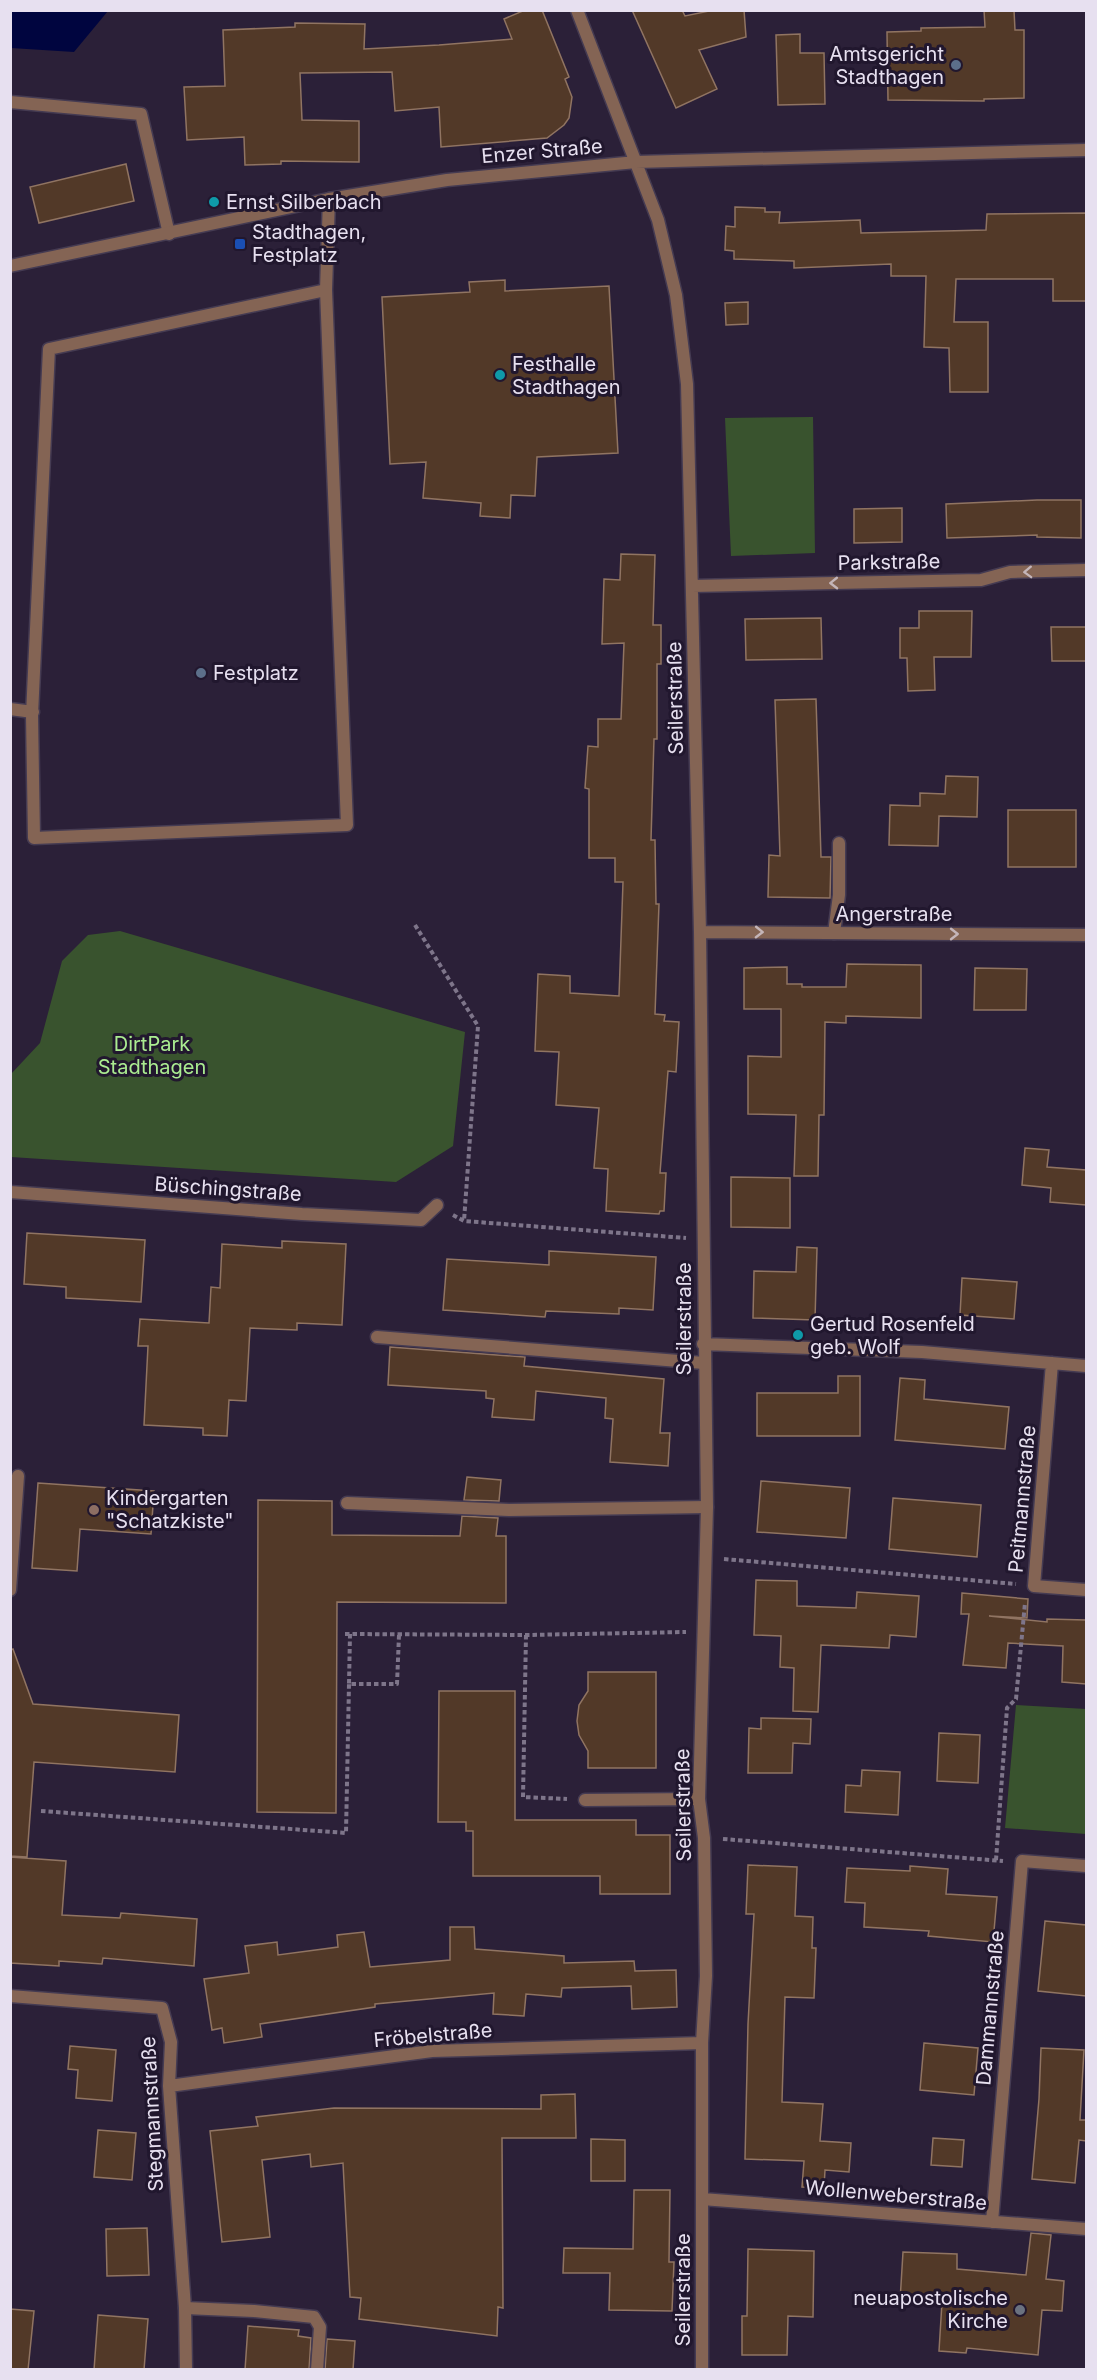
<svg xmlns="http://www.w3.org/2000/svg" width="1097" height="2380" font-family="Inter,sans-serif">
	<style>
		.green { fill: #39532e }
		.water { fill: #00053f }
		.building { fill: #523928; stroke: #907462; stroke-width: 1.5 }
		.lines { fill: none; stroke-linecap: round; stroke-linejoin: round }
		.service-casing { stroke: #453b52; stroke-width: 15 }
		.minor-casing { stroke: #453b52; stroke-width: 15 }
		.path { stroke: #7e758a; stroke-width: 4; stroke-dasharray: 4.5 3; stroke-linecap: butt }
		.service { stroke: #846454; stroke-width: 12 }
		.minor { stroke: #846454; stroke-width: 12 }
		.oneway { stroke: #c4b5b9 }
		.service-dot { fill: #5c6f8a; stroke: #21172e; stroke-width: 2 }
		.culture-dot { fill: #0f9aa8; stroke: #21172e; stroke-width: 2 }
		.transit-dot { fill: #1a4fb4; stroke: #21172e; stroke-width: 2 }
		.education-dot { fill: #8d6e63; stroke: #21172e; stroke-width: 2 }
		.worship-dot { fill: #6b7280; stroke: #21172e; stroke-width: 2 }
		.labels { text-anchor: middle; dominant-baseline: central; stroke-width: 6; stroke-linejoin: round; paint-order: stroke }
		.poi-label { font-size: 20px; fill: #e7e0f0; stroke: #21172e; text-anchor: start }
		.street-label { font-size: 20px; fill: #e7e0f0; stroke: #21172e }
		.park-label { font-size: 20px; fill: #abec91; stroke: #21172e }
	</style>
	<rect width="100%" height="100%" fill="#2b2038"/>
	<path class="green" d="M 813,417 L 815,553 L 731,556 L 725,418 Z
		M 120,931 L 465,1032 L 453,1146 L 396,1182 L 11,1157 L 11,1074 L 40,1043 L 62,961 L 88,935 Z
		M 1016,1705 L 1086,1709 L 1086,1834 L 1005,1828 Z"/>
	<path class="water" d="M 10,11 L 11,10 L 108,11 L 74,52 L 11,48 Z"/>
	<path class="building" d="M 525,10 L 542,10 L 569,77 L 565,79 L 572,97 L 569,118 L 564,125 L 547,138 L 441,147 L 439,107 L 395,111 L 392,72 L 300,73 L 302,120 L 359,121 L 359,162 L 281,161 L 281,164 L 245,165 L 244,137 L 187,140 L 184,87 L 225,86 L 223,30 L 295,27 L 295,23 L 365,24 L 364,49 L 439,45 L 512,39 L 504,19 Z
		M 632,10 L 682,10 L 685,16 L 714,10 L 744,10 L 746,37 L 699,50 L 717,89 L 676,108 Z
		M 984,10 L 1014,10 L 1015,30 L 1024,30 L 1024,98 L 984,99 L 984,101 L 888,100 L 887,32 L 921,31 L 921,28 L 985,27 Z
		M 800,34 L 800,53 L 824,53 L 825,104 L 778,105 L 776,35 Z
		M 126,164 L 134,201 L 39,223 L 30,187 Z
		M 735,207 L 765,208 L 765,212 L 780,212 L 779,223 L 860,220 L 861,233 L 986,230 L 987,214 L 1086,213 L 1086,301 L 1053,301 L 1053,279 L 956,279 L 954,322 L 988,322 L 988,392 L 950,392 L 949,348 L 924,347 L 926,276 L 891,276 L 891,264 L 794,268 L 794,261 L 734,259 L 734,251 L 725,250 L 726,226 L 735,227 Z
		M 505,280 L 505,291 L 609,286 L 618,453 L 537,457 L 535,496 L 511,495 L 510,518 L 480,516 L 481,503 L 423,498 L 426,462 L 390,464 L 382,297 L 470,292 L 469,282 Z
		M 748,302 L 748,324 L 726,325 L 725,303 Z
		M 1037,500 L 1081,500 L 1081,538 L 1037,537 L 1037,535 L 947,538 L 946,504 Z
		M 902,508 L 902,542 L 854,543 L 854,509 Z
		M 621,554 L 655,555 L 653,625 L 661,625 L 661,664 L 657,664 L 657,739 L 654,739 L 651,840 L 655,840 L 656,904 L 659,904 L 655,1014 L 665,1015 L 664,1021 L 679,1022 L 676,1072 L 668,1071 L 660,1173 L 666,1173 L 664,1211 L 660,1211 L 659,1214 L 606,1211 L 608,1169 L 594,1168 L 599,1108 L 556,1105 L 559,1052 L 535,1051 L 538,974 L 570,976 L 570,993 L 619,996 L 623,882 L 615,882 L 615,858 L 589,858 L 589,789 L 585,788 L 588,746 L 598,747 L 598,719 L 621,719 L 624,643 L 602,644 L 604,579 L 620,580 Z
		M 919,611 L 972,611 L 971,657 L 934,657 L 935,690 L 908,691 L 907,658 L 900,658 L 900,628 L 919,628 Z
		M 821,618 L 822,659 L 746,660 L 745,619 Z
		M 1051,627 L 1086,627 L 1086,661 L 1052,661 Z
		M 816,699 L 821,857 L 831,857 L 830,898 L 768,897 L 769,855 L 780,856 L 775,700 Z
		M 946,776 L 978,777 L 977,817 L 939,816 L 938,846 L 889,845 L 890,805 L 920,806 L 920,793 L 945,794 Z
		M 1008,810 L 1076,810 L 1076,867 L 1008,867 Z
		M 847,964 L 921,965 L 921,1018 L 846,1016 L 846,1023 L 825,1022 L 824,1115 L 819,1115 L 818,1176 L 794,1176 L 796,1115 L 748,1114 L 748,1056 L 781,1057 L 781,1009 L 744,1009 L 744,968 L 787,967 L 787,984 L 802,984 L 802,987 L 846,987 Z
		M 975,968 L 1027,969 L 1026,1010 L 974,1010 Z
		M 1025,1148 L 1049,1150 L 1047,1167 L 1086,1170 L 1086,1205 L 1050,1202 L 1051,1188 L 1022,1185 Z
		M 731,1177 L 790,1178 L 790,1228 L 731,1227 Z
		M 27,1233 L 145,1240 L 141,1302 L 66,1298 L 66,1287 L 24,1284 Z
		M 282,1241 L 346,1244 L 342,1325 L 297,1323 L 297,1330 L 250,1328 L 246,1401 L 229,1400 L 227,1436 L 203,1435 L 203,1428 L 144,1425 L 148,1346 L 138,1346 L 140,1319 L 209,1323 L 211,1287 L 220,1288 L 222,1244 L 282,1248 Z
		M 797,1247 L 817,1248 L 815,1320 L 753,1318 L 754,1271 L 796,1272 Z
		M 549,1251 L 656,1257 L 653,1310 L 619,1308 L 619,1314 L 546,1311 L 545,1317 L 443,1310 L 447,1259 L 549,1265 Z
		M 962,1278 L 1017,1282 L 1014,1319 L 960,1315 Z
		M 390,1347 L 525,1357 L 524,1366 L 664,1379 L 660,1433 L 670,1433 L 668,1466 L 610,1462 L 613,1419 L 605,1418 L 606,1398 L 536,1391 L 534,1420 L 492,1417 L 494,1399 L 486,1398 L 486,1391 L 388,1385 Z
		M 838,1376 L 860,1376 L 860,1436 L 757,1436 L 757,1393 L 838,1393 Z
		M 900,1378 L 925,1380 L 924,1399 L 1009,1407 L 1005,1449 L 895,1440 Z
		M 467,1477 L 501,1480 L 499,1501 L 464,1500 Z
		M 761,1481 L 850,1488 L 846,1538 L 757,1532 Z
		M 38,1483 L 154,1491 L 151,1534 L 80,1529 L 77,1571 L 32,1568 Z
		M 893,1498 L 981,1505 L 977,1557 L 889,1549 Z
		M 258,1500 L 332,1501 L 332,1535 L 460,1536 L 462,1516 L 498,1518 L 496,1536 L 506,1536 L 506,1603 L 337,1602 L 336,1813 L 257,1812 Z
		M 756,1580 L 797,1581 L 797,1606 L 856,1608 L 857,1592 L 919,1596 L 916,1637 L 890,1635 L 889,1648 L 821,1645 L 818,1712 L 793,1711 L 794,1668 L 780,1667 L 781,1636 L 754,1635 Z
		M 962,1593 L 1028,1599 L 1027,1618 L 989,1616 L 1047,1622 L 1047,1619 L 1086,1620 L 1086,1684 L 1062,1682 L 1063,1646 L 1008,1643 L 1006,1668 L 963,1665 L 969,1614 L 961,1614 Z
		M 13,1649 L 33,1704 L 179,1715 L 175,1772 L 34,1762 L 27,1857 L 10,1856 L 10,1650 Z
		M 588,1672 L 656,1672 L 656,1768 L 588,1768 L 588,1751 L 579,1735 L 577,1721 L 579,1705 L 588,1691 Z
		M 439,1691 L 515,1691 L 515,1820 L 636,1820 L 636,1835 L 670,1835 L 670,1894 L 600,1894 L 600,1876 L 473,1876 L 473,1831 L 466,1831 L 466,1822 L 438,1822 Z
		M 761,1718 L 811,1719 L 810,1744 L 793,1743 L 792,1773 L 748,1773 L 749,1728 L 761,1729 Z
		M 939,1733 L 980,1735 L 978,1783 L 937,1781 Z
		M 862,1770 L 900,1772 L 898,1815 L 845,1812 L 846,1785 L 861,1786 Z
		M 10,1857 L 66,1861 L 62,1915 L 120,1918 L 121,1913 L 197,1919 L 194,1966 L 103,1958 L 102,1964 L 59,1961 L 59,1966 L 10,1963 Z
		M 748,1865 L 797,1867 L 795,1916 L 813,1917 L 812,1948 L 816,1948 L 814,1998 L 785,1997 L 782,2102 L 823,2104 L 820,2141 L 851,2143 L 849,2172 L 825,2170 L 824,2188 L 802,2187 L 804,2161 L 745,2159 L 748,2024 L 754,1914 L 746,1914 Z
		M 910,1866 L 948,1869 L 946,1894 L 997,1897 L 993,1942 L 928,1936 L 929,1931 L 864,1927 L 865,1903 L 845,1902 L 847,1868 L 910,1871 Z
		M 1045,1921 L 1086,1925 L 1086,1996 L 1038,1991 Z
		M 450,1927 L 474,1927 L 475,1949 L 564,1956 L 564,1963 L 634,1961 L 635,1971 L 676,1970 L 677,2007 L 632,2009 L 631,1986 L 562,1988 L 561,1997 L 526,1994 L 524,2016 L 493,2014 L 494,1993 L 375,2004 L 375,2007 L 260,2024 L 262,2037 L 224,2043 L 222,2028 L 212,2030 L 204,1979 L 249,1973 L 245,1946 L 277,1942 L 278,1955 L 338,1947 L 337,1935 L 364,1932 L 370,1967 L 450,1960 Z
		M 924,2043 L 978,2048 L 974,2095 L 920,2090 Z
		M 70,2046 L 116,2050 L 112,2101 L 76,2098 L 78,2070 L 68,2069 Z
		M 1041,2048 L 1084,2050 L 1080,2120 L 1086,2120 L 1086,2141 L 1079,2140 L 1075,2183 L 1032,2179 L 1039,2099 Z
		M 575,2094 L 576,2138 L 502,2138 L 503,2308 L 498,2307 L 497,2336 L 359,2319 L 361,2298 L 350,2297 L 343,2163 L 311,2167 L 310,2154 L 262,2160 L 270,2237 L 222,2242 L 210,2131 L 258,2126 L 256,2117 L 334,2108 L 541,2109 L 541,2095 Z
		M 98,2130 L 136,2133 L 132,2180 L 94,2177 Z
		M 933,2138 L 964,2140 L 962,2167 L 931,2165 Z
		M 591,2139 L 625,2140 L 625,2181 L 591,2181 Z
		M 634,2190 L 670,2190 L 669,2262 L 674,2262 L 672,2311 L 609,2310 L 610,2273 L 563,2273 L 564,2248 L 633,2249 Z
		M 147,2228 L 149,2275 L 107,2276 L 106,2229 Z
		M 1031,2233 L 1051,2235 L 1046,2279 L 1064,2281 L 1062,2311 L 1042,2310 L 1038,2355 L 967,2348 L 966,2353 L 939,2351 L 942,2302 L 900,2301 L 903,2252 L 957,2254 L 957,2269 L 1026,2275 Z
		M 748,2249 L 814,2251 L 813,2317 L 788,2316 L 787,2355 L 742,2355 L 742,2316 L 747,2316 Z
		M 10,2309 L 34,2311 L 28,2370 L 10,2370 Z
		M 98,2315 L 148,2319 L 144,2370 L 94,2370 Z
		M 248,2326 L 299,2330 L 298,2336 L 311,2338 L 309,2370 L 245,2370 Z
		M 327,2339 L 355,2341 L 353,2370 L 325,2370 Z"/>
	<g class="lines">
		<defs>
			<path id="service" d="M 10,102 L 141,114 L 169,234
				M 326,290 L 49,349 L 32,715 L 34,838 L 347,825 L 326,290 L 329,199
				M 10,709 L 33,712
				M 834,933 L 839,895 L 839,843
				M 377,1337 L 704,1363
				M 347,1503 L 509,1510 L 707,1507
				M 10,1590 L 18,1476
				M 585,1800 L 699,1799
				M 185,2308 L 254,2311 L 314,2317 L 320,2327 L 317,2370"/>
			<path id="minor" d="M 577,10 L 658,220 L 676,295 L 687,384 L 700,932 L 707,1507 L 699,1799 L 704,1838 L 706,1976 L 702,2043 L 702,2370
				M 10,266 L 329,199 L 447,180 L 636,162 L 1086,150
				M 692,586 L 981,580 L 1010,572 L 1086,570
				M 700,932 L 1086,935
				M 10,1192 L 302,1214 L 421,1220 L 437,1205
				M 703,1344 L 922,1352 L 1086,1366
				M 1052,1363 L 1034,1586 L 1086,1590
				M 10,1996 L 162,2008 L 171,2042 L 169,2086 L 185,2308 L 186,2370
				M 169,2086 L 432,2051 L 702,2043
				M 702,2199 L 1086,2229
				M 992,2222 L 1022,1861 L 1086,1866"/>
		</defs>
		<use href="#service" class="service-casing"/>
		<use href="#minor" class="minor-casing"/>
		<path class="path" d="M 415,925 L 478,1026 L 464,1221
			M 453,1215 L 464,1221 L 686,1238
			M 724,1559 L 1016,1584
			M 345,1634 L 526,1635 L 686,1632
			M 350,1634 L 349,1684 L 397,1684 L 399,1635
			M 526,1635 L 523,1797 L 567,1799
			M 41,1811 L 346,1833 L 349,1684
			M 723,1839 L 1003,1861
			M 996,1860 L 1007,1708 L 1016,1699 L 1025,1603"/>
		<use href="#service" class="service"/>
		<use href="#minor" class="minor"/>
	</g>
	<defs><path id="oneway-chevron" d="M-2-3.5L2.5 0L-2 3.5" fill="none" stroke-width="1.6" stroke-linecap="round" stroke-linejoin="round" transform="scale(1.5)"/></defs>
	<g class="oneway">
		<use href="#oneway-chevron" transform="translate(1028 572) rotate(178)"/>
		<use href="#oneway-chevron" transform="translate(834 583) rotate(179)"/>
		<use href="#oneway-chevron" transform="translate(759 932) rotate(1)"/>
		<use href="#oneway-chevron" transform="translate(954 934)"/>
	</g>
	<g class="service-dot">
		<circle cx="956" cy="65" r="6"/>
		<circle cx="201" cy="673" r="6"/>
	</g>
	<g class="culture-dot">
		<circle cx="214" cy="202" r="6"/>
		<circle cx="500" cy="375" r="6"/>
		<circle cx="798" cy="1335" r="6"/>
	</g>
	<rect class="transit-dot" x="234" y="238" width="12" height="12" rx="3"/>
	<circle class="education-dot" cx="94" cy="1510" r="6"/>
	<circle class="worship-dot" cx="1020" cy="2310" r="6"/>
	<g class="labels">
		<g class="poi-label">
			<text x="944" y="54" text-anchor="end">Amtsgericht<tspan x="944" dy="23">Stadthagen</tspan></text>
			<text x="226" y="202">Ernst Silberbach</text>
			<text x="252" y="232">Stadthagen,<tspan x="252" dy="23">Festplatz</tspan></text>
			<text x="512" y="364">Festhalle<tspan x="512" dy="23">Stadthagen</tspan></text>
			<text x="213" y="673">Festplatz</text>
			<text x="810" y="1324">Gertud Rosenfeld<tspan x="810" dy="23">geb. Wolf</tspan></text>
			<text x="106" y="1498">Kindergarten<tspan x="106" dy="23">"Schatzkiste"</tspan></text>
			<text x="1008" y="2298" text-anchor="end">neuapostolische<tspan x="1008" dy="23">Kirche</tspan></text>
		</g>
		<g class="street-label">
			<text transform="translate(542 151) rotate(-5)">Enzer Straße</text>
			<text transform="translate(889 562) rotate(-1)">Parkstraße</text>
			<text transform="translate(675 698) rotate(-91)">Seilerstraße</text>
			<text x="894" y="914">Angerstraße</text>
			<text transform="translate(228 1189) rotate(4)">Büschingstraße</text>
			<text transform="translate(684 1319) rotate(-90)">Seilerstraße</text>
			<text transform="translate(1022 1499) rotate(-85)">Peitmannstraße</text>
			<text transform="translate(683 1805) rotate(-91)">Seilerstraße</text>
			<text transform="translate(990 2008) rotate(-85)">Dammannstraße</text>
			<text transform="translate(433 2035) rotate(-5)">Fröbelstraße</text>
			<text transform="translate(152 2114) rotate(-93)">Stegmannstraße</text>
			<text transform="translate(896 2195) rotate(5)">Wollenweberstraße</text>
			<text transform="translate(683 2290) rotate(-90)">Seilerstraße</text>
		</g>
		<g class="park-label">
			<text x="152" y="1044">DirtPark<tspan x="152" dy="23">Stadthagen</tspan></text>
		</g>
	</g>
	<rect width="1097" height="2380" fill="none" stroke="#e7e0f0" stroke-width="24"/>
</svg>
